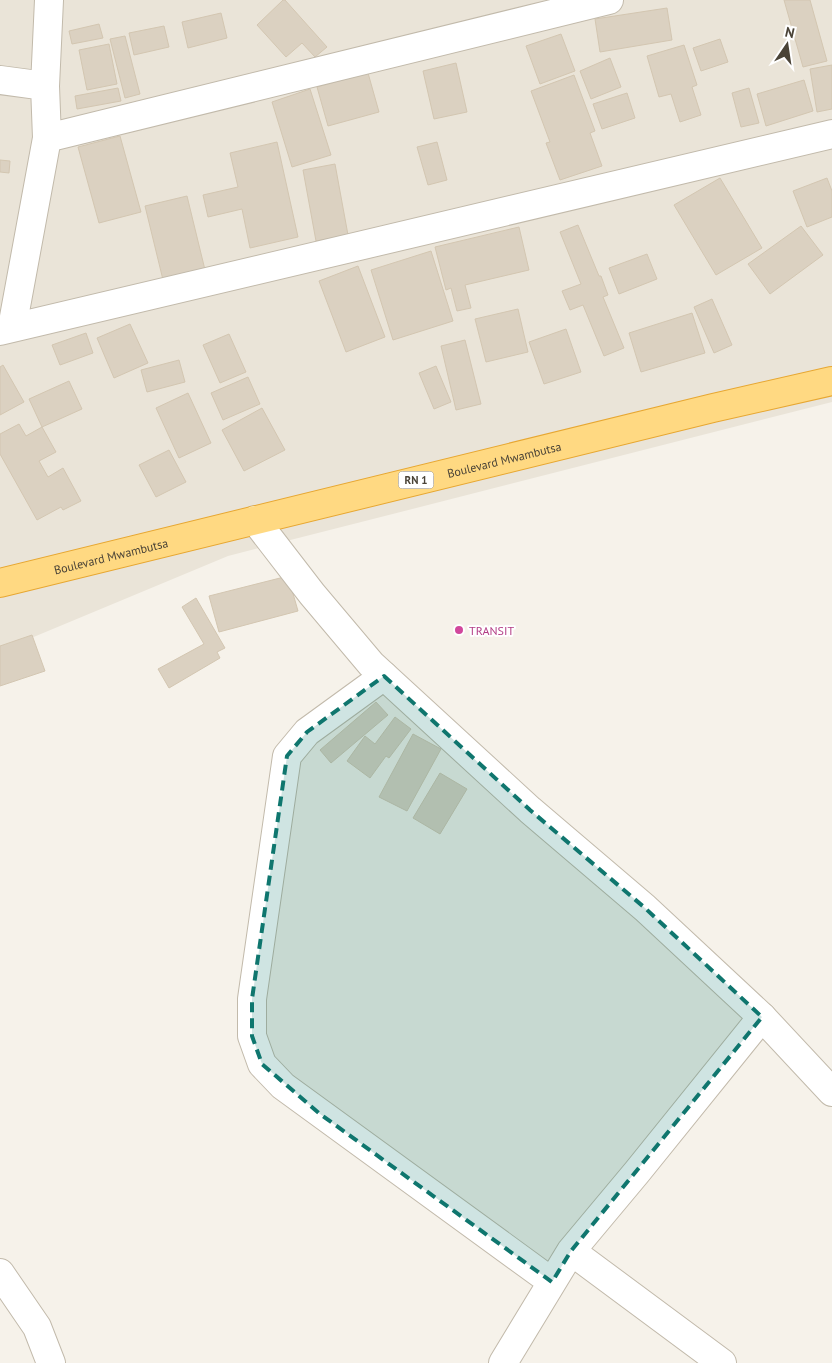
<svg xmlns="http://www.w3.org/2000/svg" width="832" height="1363" font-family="'PT Sans',sans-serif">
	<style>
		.residential { fill: #eae4d8 }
		.building { fill: #dbd1c1; stroke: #d3c6b1 }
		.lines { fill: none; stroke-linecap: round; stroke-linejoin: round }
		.minor-casing { stroke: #c2baab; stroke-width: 30 }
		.tertiary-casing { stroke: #c2baab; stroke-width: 30 }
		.trunk-casing { stroke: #e7a732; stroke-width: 30 }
		.minor { stroke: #fff; stroke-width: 28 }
		.tertiary { stroke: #fff; stroke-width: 28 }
		.trunk { stroke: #ffd982; stroke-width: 28 }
		.marked { fill: #0f766e; fill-opacity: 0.2; stroke: #0f766e; stroke-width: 4; stroke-dasharray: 10 6; stroke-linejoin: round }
		.hotel-dot { fill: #d1479c; stroke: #fff; stroke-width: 2 }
		.labels { text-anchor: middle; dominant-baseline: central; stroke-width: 4; stroke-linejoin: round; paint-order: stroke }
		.shield { fill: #fff; stroke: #807b73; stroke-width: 1 }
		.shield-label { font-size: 11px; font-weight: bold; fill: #4a4337 }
		.street-label { font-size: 12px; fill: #4a4337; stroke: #fff }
		.hotel-label { font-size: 12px; fill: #b23c85; stroke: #fff; text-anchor: start }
	</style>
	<rect width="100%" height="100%" fill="#f6f2ea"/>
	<path class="residential" d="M 0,0 L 832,0 L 832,402 L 228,556 L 0,651 Z"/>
	<path class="building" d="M 283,0 L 285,0 L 327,47 L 315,57 L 302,43 L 286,57 L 257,25 Z
		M 784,0 L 810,0 L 827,61 L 803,67 Z
		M 667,8 L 672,40 L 600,52 L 595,19 Z
		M 221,13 L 227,38 L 188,48 L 182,22 Z
		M 99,24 L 103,38 L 72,44 L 69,31 Z
		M 164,26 L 169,47 L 134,55 L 129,33 Z
		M 561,34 L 575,71 L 540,84 L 526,46 Z
		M 125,36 L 140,94 L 125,98 L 110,39 Z
		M 720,39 L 728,62 L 701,71 L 693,48 Z
		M 109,44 L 117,84 L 87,90 L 79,50 Z
		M 684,45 L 697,85 L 692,87 L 701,115 L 680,122 L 671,94 L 659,97 L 647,56 Z
		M 610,58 L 621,87 L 591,99 L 580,71 Z
		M 456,63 L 467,112 L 434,119 L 423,71 Z
		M 832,65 L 832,109 L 817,112 L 810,69 Z
		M 368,73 L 379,112 L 328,126 L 317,87 Z
		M 574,75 L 595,131 L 590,133 L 602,166 L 560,180 L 546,143 L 550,142 L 531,91 Z
		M 804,80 L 813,111 L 766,126 L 757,94 Z
		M 118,88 L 121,101 L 77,109 L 75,96 Z
		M 749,88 L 759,123 L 741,127 L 732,93 Z
		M 310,89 L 331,155 L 292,167 L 272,102 Z
		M 627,93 L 635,118 L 602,129 L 593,104 Z
		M 120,136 L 141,212 L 99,223 L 78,147 Z
		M 277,142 L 298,237 L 250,248 L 242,209 L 208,217 L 203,195 L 238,187 L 230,153 Z
		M 437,142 L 447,180 L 428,185 L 417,147 Z
		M 0,160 L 10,161 L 9,173 L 0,172 Z
		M 335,164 L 348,235 L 316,241 L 303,170 Z
		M 720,178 L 762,248 L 716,275 L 674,205 Z
		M 827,178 L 832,191 L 832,217 L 807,227 L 793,191 Z
		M 187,196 L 206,274 L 164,284 L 145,206 Z
		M 578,225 L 599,276 L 601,276 L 608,295 L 603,297 L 624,348 L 604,356 L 583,305 L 570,310 L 562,291 L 581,284 L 560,232 Z
		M 801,226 L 823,255 L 770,294 L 748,264 Z
		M 519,227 L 529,270 L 465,285 L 471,308 L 457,311 L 451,288 L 446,290 L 435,247 Z
		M 431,251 L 453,321 L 393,340 L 371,270 Z
		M 647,254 L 657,279 L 619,294 L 609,268 Z
		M 358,266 L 385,337 L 346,352 L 319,281 Z
		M 712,299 L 732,345 L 714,353 L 694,307 Z
		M 518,309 L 528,352 L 486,362 L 475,319 Z
		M 692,313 L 705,353 L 641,372 L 629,333 Z
		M 130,324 L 148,363 L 114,378 L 97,338 Z
		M 566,329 L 581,372 L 544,384 L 529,342 Z
		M 86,333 L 93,353 L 60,365 L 52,345 Z
		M 229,334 L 246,372 L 220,383 L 203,345 Z
		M 465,340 L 481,404 L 456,410 L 441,346 Z
		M 179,360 L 185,382 L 147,392 L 141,370 Z
		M 3,365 L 24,402 L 0,415 L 0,367 Z
		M 436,366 L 451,402 L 434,409 L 419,373 Z
		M 248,377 L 260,404 L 223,420 L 211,393 Z
		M 69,381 L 82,409 L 42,427 L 29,399 Z
		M 188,393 L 211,443 L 179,458 L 156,408 Z
		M 262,408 L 285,450 L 244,471 L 222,430 Z
		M 19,424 L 26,436 L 42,427 L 56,452 L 39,461 L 48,477 L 63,468 L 81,501 L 63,510 L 61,507 L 37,520 L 0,454 L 0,434 Z
		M 169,450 L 186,482 L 156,497 L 139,465 Z
		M 288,576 L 298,611 L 219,632 L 209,596 Z
		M 196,598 L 225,648 L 217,652 L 220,658 L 169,688 L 158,669 L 204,644 L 182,607 Z
		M 32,635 L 45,671 L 0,686 L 0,646 Z
		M 376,702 L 388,715 L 331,763 L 320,750 Z
		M 395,717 L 411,729 L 389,758 L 386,756 L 370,778 L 347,761 L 365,736 L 375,744 Z
		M 413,734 L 441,749 L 407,811 L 379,797 Z
		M 440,773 L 467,789 L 440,834 L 413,818 Z"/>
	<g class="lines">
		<defs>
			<path id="minor" d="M 0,80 L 45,86
				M 47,138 L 609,0
				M 12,328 L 47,138 L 45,86 L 49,0
				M 0,331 L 832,134
				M 384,676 L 307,732 L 287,756 L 252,999 L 252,1036 L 262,1064 L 283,1086 L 552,1282
				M 571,1251 L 722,1363
				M 0,1273 L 37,1327 L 51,1363
				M 503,1363 L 571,1251 L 637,1172 L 762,1017"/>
			<path id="tertiary" d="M 255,520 L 312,594 L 371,664 L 530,810 L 645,908 L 762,1017 L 832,1092"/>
			<g id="trunk">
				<path id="s1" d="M 0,583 L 713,408 L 832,381"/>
			</g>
		</defs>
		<use href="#minor" class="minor-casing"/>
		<use href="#tertiary" class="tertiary-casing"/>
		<use href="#trunk" class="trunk-casing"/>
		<use href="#minor" class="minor"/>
		<use href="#tertiary" class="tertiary"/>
		<use href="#trunk" class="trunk"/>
	</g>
	<path class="marked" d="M 384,676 L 530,810 L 645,908 L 762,1017 L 571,1251 L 552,1282 L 320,1114 L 262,1064 L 252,1036 L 252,999 L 287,756 L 307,732 Z"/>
	<circle class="hotel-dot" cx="459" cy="630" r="5"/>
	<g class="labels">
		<rect class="shield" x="398.5" y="471.5" width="35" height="17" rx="4"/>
		<g class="shield-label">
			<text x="416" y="480">RN 1</text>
		</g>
		<g class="street-label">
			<text stroke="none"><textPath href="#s1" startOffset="519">Boulevard Mwambutsa</textPath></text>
			<text stroke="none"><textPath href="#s1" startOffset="114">Boulevard Mwambutsa</textPath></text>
		</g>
		<g class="hotel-label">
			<text x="469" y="630">TRANSIT</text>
		</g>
	</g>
	<g transform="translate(787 45) rotate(13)" stroke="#ffffff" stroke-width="4" paint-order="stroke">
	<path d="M0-4L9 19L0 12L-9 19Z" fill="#4a4337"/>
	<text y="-8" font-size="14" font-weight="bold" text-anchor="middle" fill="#4a4337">N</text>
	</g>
</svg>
